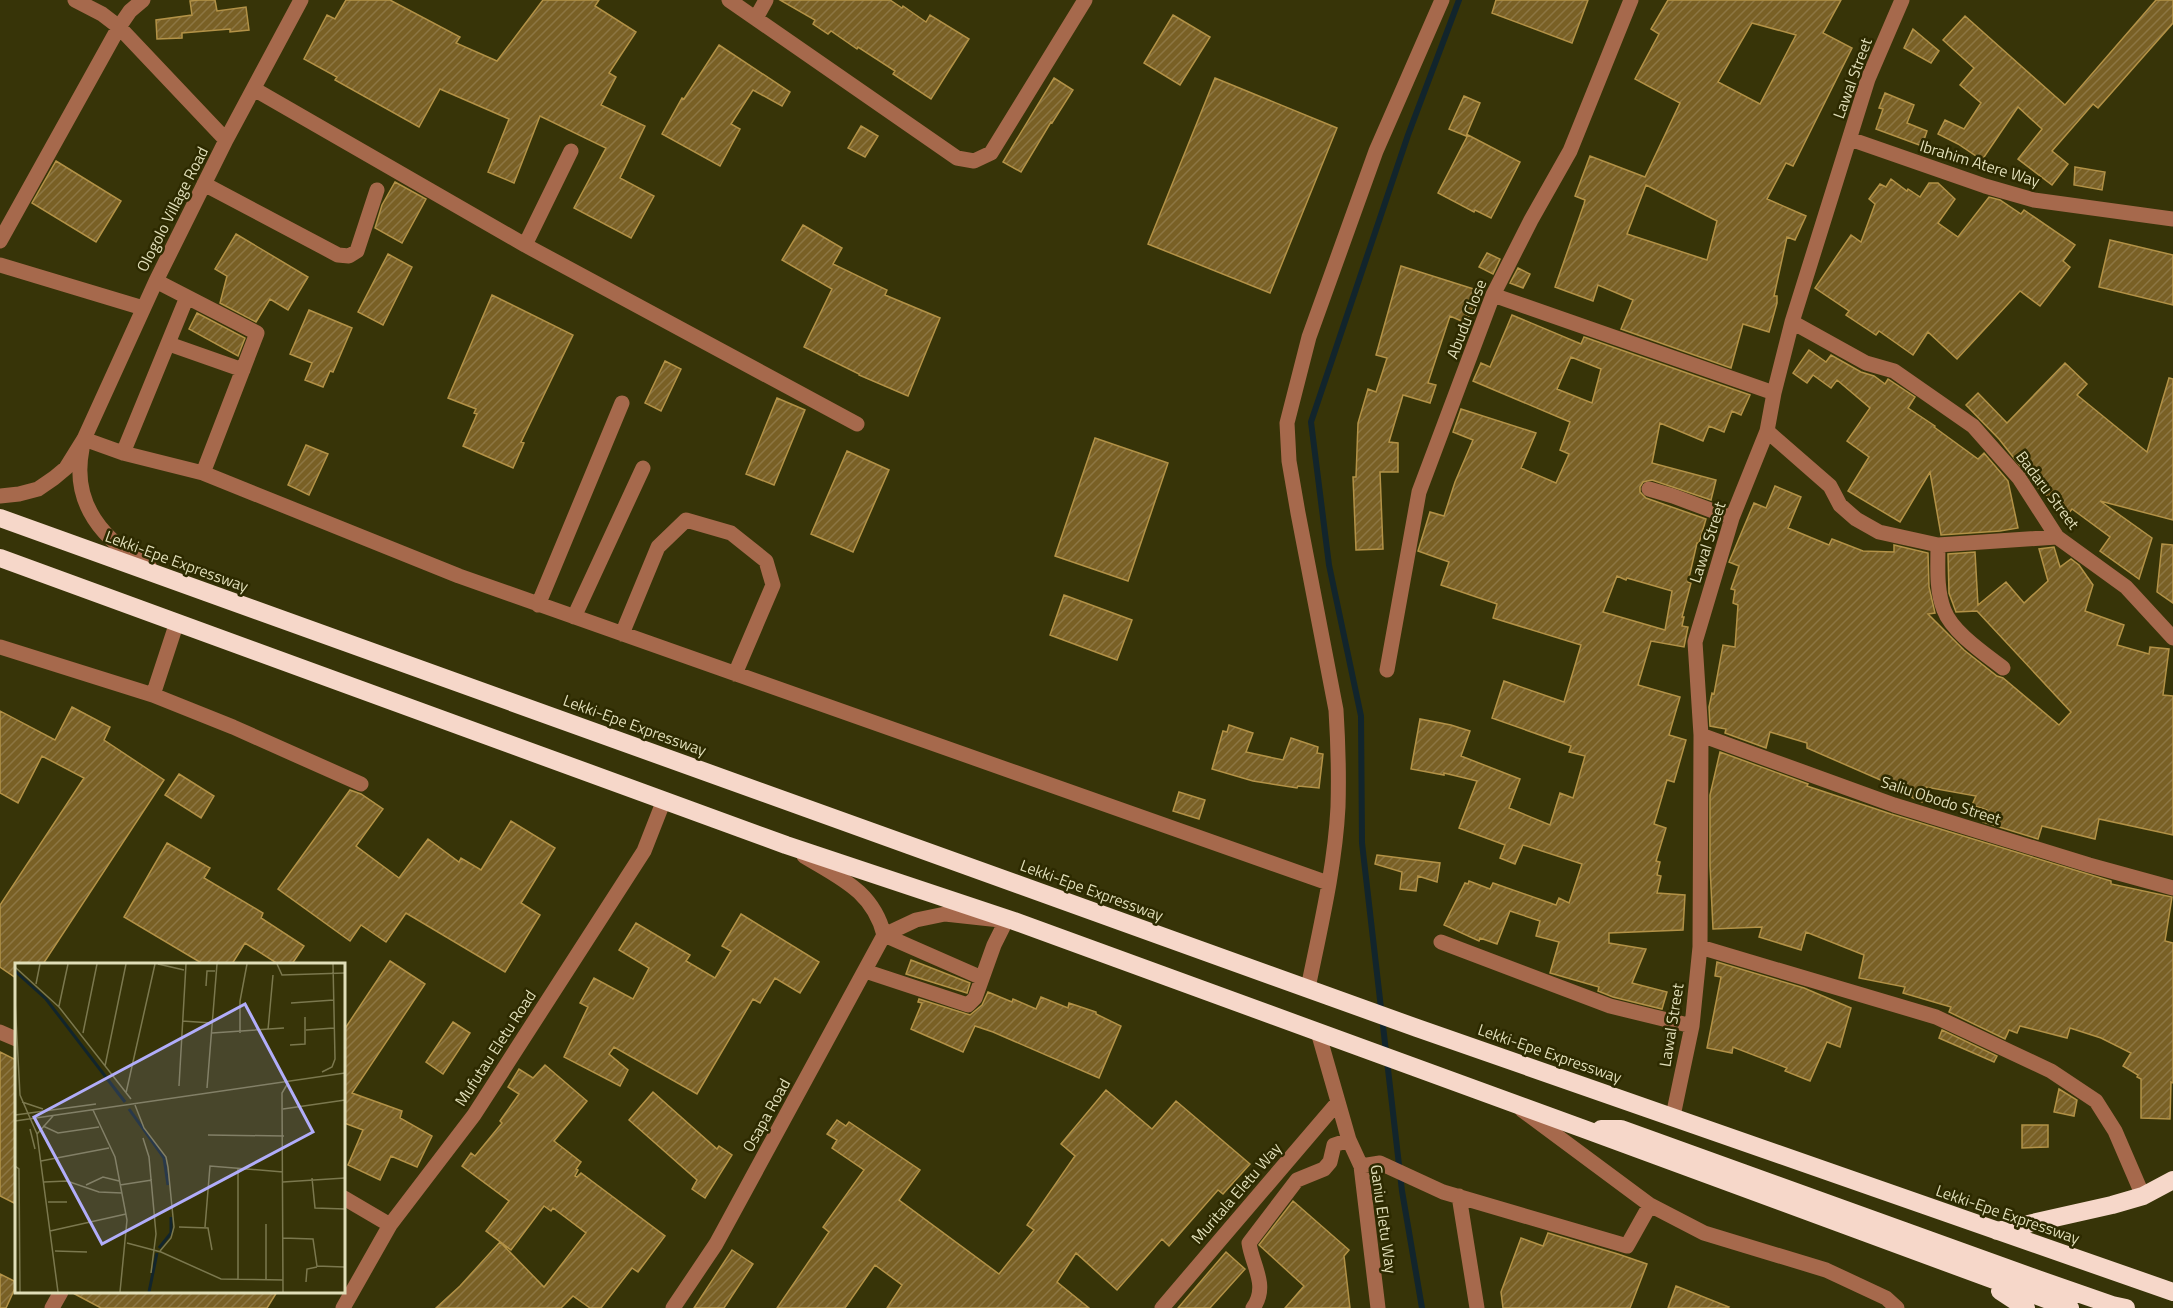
<svg xmlns="http://www.w3.org/2000/svg" width="2173" height="1308" font-family="'Titillium Web',sans-serif">
	<style>
		.lines { fill: none; stroke-linecap: round; stroke-linejoin: round }
		.stream { stroke: #12252c; stroke-width: 6 }
		.building { fill: url(#building-hatch); stroke: #b39247; stroke-width: 1.5; fill-rule: evenodd }
		.minor { stroke: #a6694c; stroke-width: 15 }
		.highway { stroke: #f6d7c9; stroke-width: 18 }
		.labels { text-anchor: middle; dominant-baseline: central; stroke-width: 5; stroke-linejoin: round; paint-order: stroke }
		.street-label { font-size: 16px; fill: #e0deb8; stroke: #2d2a00 }
		.inset-river { fill: none; stroke: #12252c; stroke-width: 3 }
		.inset-road { fill: none; stroke: #7b784e; stroke-width: 1.5 }
		.view { fill: #b1adfa; fill-opacity: 0.15; stroke: #b1adfa; stroke-width: 3 }
		.inset-edge { fill: none; stroke: #e0deb8; stroke-width: 3 }
	</style>
	<defs>
		<pattern id="building-hatch" width="6" height="6" patternUnits="userSpaceOnUse" patternTransform="scale(1.5)"><rect width="6" height="6" fill="#796025"/><path d="M-1 1l2-2M0 6l6-6M5 7l2-2" fill="none" stroke="#8c7643"/></pattern>
	</defs>
	<rect width="100%" height="100%" fill="#373408"/>
	<g class="lines">
		<path class="stream" d="M 1422,1308 L 1402,1191 L 1362,843 L 1361,716 L 1329,565 L 1311,422 L 1408,135 L 1459,0"/>
	</g>
	<path class="building" d="M 199,0 L 215,0 L 217,11 L 246,7 L 249,30 L 230,32 L 230,29 L 182,33 L 182,38 L 157,39 L 156,20 L 192,15 L 190,1 Z
		M 346,0 L 390,0 L 460,37 L 456,43 L 497,61 L 543,0 L 599,0 L 595,6 L 636,32 L 609,73 L 616,77 L 601,105 L 645,126 L 620,178 L 654,196 L 631,238 L 574,208 L 606,148 L 540,116 L 514,183 L 488,172 L 509,119 L 440,89 L 419,127 L 335,80 L 337,77 L 304,59 L 327,15 L 335,19 Z
		M 780,0 L 890,0 L 902,8 L 903,6 L 926,22 L 930,15 L 969,39 L 931,99 L 893,74 L 895,71 L 858,47 L 857,49 L 831,31 L 828,34 L 813,24 L 815,20 Z
		M 1496,0 L 1588,0 L 1572,43 L 1492,13 Z
		M 1668,0 L 1841,0 L 1823,33 L 1852,48 L 1793,166 L 1786,163 L 1767,199 L 1806,216 L 1795,240 L 1787,237 L 1774,296 L 1777,296 L 1777,303 L 1769,332 L 1743,324 L 1731,368 L 1621,329 L 1633,300 L 1598,285 L 1593,301 L 1555,287 L 1584,204 L 1585,200 L 1575,196 L 1590,156 L 1645,177 L 1680,103 L 1635,79 L 1659,34 L 1651,29 ZM 1752,23 L 1796,35 L 1760,104 L 1718,82 ZM 1646,185 L 1717,221 L 1707,260 L 1627,234 Z
		M 2156,0 L 2173,0 L 2173,23 L 2098,108 L 2093,104 L 2052,151 L 2068,164 L 2052,185 L 2018,159 L 2042,129 L 2018,107 L 1982,160 L 1958,144 L 1938,134 L 1945,120 L 1964,129 L 1981,103 L 1960,85 L 1974,68 L 1943,40 L 1965,16 L 2065,105 Z
		M 1173,15 L 1210,37 L 1180,85 L 1144,63 Z
		M 1913,29 L 1939,51 L 1931,63 L 1904,48 Z
		M 719,45 L 790,92 L 782,106 L 753,90 L 731,124 L 740,129 L 720,166 L 662,134 L 682,98 L 684,99 Z
		M 1054,78 L 1073,90 L 1052,123 L 1051,122 L 1021,172 L 1003,162 Z
		M 1215,78 L 1337,128 L 1270,293 L 1148,244 Z
		M 1885,93 L 1914,105 L 1907,123 L 1927,131 L 1922,146 L 1876,129 L 1883,109 L 1879,108 Z
		M 1464,96 L 1480,103 L 1466,136 L 1449,129 Z
		M 861,126 L 878,136 L 865,157 L 848,148 Z
		M 1468,135 L 1520,162 L 1491,218 L 1475,210 L 1474,212 L 1438,193 Z
		M 56,161 L 121,201 L 96,242 L 32,203 Z
		M 2075,167 L 2105,172 L 2102,190 L 2074,185 Z
		M 1891,179 L 1907,191 L 1908,189 L 1920,197 L 1929,183 L 1938,183 L 1955,199 L 1938,223 L 1958,237 L 1989,197 L 2000,200 L 2021,214 L 2024,210 L 2075,245 L 2063,261 L 2070,267 L 2040,306 L 2020,291 L 1957,359 L 1928,332 L 1913,355 L 1879,331 L 1876,335 L 1846,315 L 1849,311 L 1815,288 L 1851,235 L 1861,242 L 1875,204 L 1869,199 L 1880,184 L 1886,187 Z
		M 395,182 L 426,199 L 402,243 L 375,228 L 382,205 Z
		M 803,225 L 842,248 L 833,264 L 887,290 L 885,295 L 940,318 L 908,396 L 859,375 L 859,374 L 804,347 L 832,289 L 782,260 Z
		M 236,234 L 308,277 L 288,310 L 270,299 L 256,322 L 220,303 L 227,276 L 215,269 Z
		M 2110,240 L 2173,255 L 2173,305 L 2099,287 Z
		M 1487,253 L 1500,259 L 1493,274 L 1479,267 Z
		M 388,254 L 412,267 L 383,325 L 358,312 Z
		M 1401,266 L 1480,291 L 1466,323 L 1450,316 L 1428,383 L 1436,385 L 1430,403 L 1403,395 L 1389,442 L 1398,443 L 1398,472 L 1380,472 L 1383,549 L 1356,550 L 1353,477 L 1356,477 L 1358,423 L 1368,389 L 1376,392 L 1387,358 L 1376,355 Z
		M 1518,268 L 1530,274 L 1523,288 L 1510,283 Z
		M 492,295 L 573,335 L 521,442 L 524,443 L 513,468 L 463,446 L 477,414 L 474,413 L 476,409 L 448,398 Z
		M 309,310 L 352,328 L 333,372 L 330,371 L 323,387 L 305,380 L 312,363 L 290,354 Z
		M 197,313 L 245,338 L 238,356 L 189,329 Z
		M 1512,315 L 1581,344 L 1584,337 L 1750,395 L 1741,415 L 1732,411 L 1724,432 L 1709,426 L 1703,441 L 1660,423 L 1652,463 L 1716,480 L 1711,500 L 1652,480 L 1643,482 L 1640,487 L 1640,492 L 1646,498 L 1706,519 L 1699,543 L 1697,543 L 1688,582 L 1691,583 L 1682,617 L 1684,617 L 1682,626 L 1688,627 L 1684,647 L 1651,641 L 1638,685 L 1680,697 L 1669,735 L 1686,740 L 1674,782 L 1667,780 L 1654,824 L 1666,828 L 1656,861 L 1660,862 L 1657,875 L 1661,876 L 1657,893 L 1685,895 L 1683,930 L 1609,933 L 1609,943 L 1646,949 L 1632,983 L 1667,992 L 1662,1009 L 1613,997 L 1598,991 L 1599,987 L 1550,973 L 1559,942 L 1536,936 L 1540,921 L 1510,911 L 1497,944 L 1480,938 L 1479,941 L 1444,925 L 1465,883 L 1468,884 L 1469,881 L 1490,889 L 1493,883 L 1556,905 L 1559,898 L 1569,903 L 1582,864 L 1523,845 L 1515,864 L 1500,858 L 1505,845 L 1459,828 L 1477,781 L 1444,773 L 1444,775 L 1411,769 L 1420,719 L 1451,725 L 1470,731 L 1461,756 L 1520,779 L 1509,808 L 1550,825 L 1560,793 L 1573,798 L 1585,756 L 1569,752 L 1571,746 L 1492,718 L 1504,681 L 1564,702 L 1581,645 L 1493,618 L 1497,604 L 1441,585 L 1449,562 L 1418,551 L 1430,512 L 1444,516 L 1455,482 L 1473,440 L 1453,432 L 1461,409 L 1536,433 L 1521,468 L 1556,483 L 1569,454 L 1560,450 L 1570,422 L 1473,381 L 1481,363 L 1490,367 ZM 1571,357 L 1601,369 L 1592,403 L 1557,389 ZM 1617,576 L 1626,580 L 1627,578 L 1672,591 L 1665,630 L 1603,612 Z
		M 1809,350 L 1826,362 L 1831,355 L 1861,372 L 1874,376 L 1885,384 L 1888,379 L 1915,397 L 1908,408 L 1935,426 L 1934,427 L 1978,459 L 1984,453 L 2008,481 L 2018,528 L 2000,531 L 1941,535 L 1930,472 L 1900,522 L 1848,491 L 1869,457 L 1847,441 L 1870,408 L 1837,380 L 1831,388 L 1813,375 L 1807,383 L 1793,373 Z
		M 665,361 L 681,369 L 661,411 L 645,403 Z
		M 2065,363 L 2087,384 L 2077,395 L 2147,452 L 2169,378 L 2173,379 L 2173,520 L 2100,501 L 2152,538 L 2139,579 L 2100,551 L 2110,537 L 2072,509 L 2068,514 L 2036,486 L 1999,439 L 1966,405 L 1978,393 L 2007,423 Z
		M 777,398 L 805,410 L 774,485 L 746,474 Z
		M 1095,438 L 1168,463 L 1128,581 L 1055,556 Z
		M 306,445 L 328,454 L 309,495 L 288,485 Z
		M 847,451 L 889,470 L 853,552 L 811,534 Z
		M 1775,486 L 1801,497 L 1788,528 L 1829,545 L 1832,539 L 1863,551 L 1894,552 L 1894,545 L 1928,553 L 1929,587 L 1935,613 L 1928,614 L 1964,650 L 1997,676 L 2003,678 L 2059,725 L 2071,712 L 1977,611 L 1956,612 L 1949,593 L 1948,554 L 1975,552 L 1978,605 L 2006,582 L 2024,603 L 2048,581 L 2039,549 L 2054,547 L 2060,567 L 2071,559 L 2079,565 L 2093,585 L 2085,611 L 2124,625 L 2117,645 L 2149,654 L 2150,647 L 2169,649 L 2163,695 L 2173,696 L 2173,835 L 2099,819 L 2095,839 L 2042,826 L 2038,839 L 1983,822 L 1987,810 L 1972,805 L 1976,796 L 1926,787 L 1922,802 L 1891,788 L 1892,785 L 1807,748 L 1807,743 L 1770,732 L 1766,748 L 1725,733 L 1726,729 L 1710,726 L 1709,707 L 1712,693 L 1714,694 L 1723,645 L 1735,647 L 1738,605 L 1733,603 L 1735,590 L 1731,589 L 1739,566 L 1729,562 L 1754,503 L 1766,508 Z
		M 2162,544 L 2173,545 L 2173,603 L 2157,592 Z
		M 1064,595 L 1132,620 L 1117,660 L 1050,635 Z
		M 72,707 L 110,727 L 104,740 L 164,780 L 43,964 L 16,964 L 16,978 L 0,967 L 0,905 L 84,778 L 42,756 L 18,803 L 0,793 L 0,711 L 55,740 Z
		M 1229,725 L 1253,733 L 1246,752 L 1283,760 L 1291,738 L 1318,747 L 1317,753 L 1323,754 L 1319,788 L 1298,786 L 1297,788 L 1253,781 L 1212,769 L 1223,731 L 1227,732 Z
		M 1720,752 L 1808,784 L 1807,786 L 1891,814 L 2111,881 L 2111,884 L 2172,897 L 2165,941 L 2173,943 L 2173,1083 L 2171,1082 L 2170,1119 L 2141,1118 L 2141,1079 L 2137,1077 L 2138,1075 L 2123,1066 L 2131,1053 L 2101,1038 L 2070,1028 L 2067,1038 L 2020,1026 L 2017,1033 L 2009,1030 L 2005,1039 L 1949,1012 L 1951,1007 L 1903,993 L 1905,987 L 1859,978 L 1864,955 L 1806,932 L 1801,950 L 1759,937 L 1762,927 L 1713,929 L 1710,866 L 1710,795 Z
		M 179,774 L 214,796 L 201,818 L 165,795 Z
		M 350,790 L 361,794 L 383,809 L 356,846 L 399,878 L 428,839 L 459,862 L 461,858 L 481,870 L 511,821 L 555,848 L 521,903 L 540,915 L 505,972 L 406,913 L 386,942 L 361,925 L 350,941 L 278,889 Z
		M 1179,792 L 1205,800 L 1199,819 L 1173,811 Z
		M 167,843 L 210,868 L 204,878 L 263,913 L 261,918 L 304,946 L 292,964 L 278,964 L 245,943 L 232,964 L 203,964 L 124,917 Z
		M 1377,855 L 1440,863 L 1437,882 L 1418,876 L 1416,891 L 1400,889 L 1402,872 L 1375,864 Z
		M 741,914 L 819,962 L 800,993 L 775,978 L 760,1003 L 753,999 L 697,1094 L 614,1047 L 609,1054 L 628,1070 L 620,1086 L 564,1057 L 588,1007 L 580,1003 L 594,978 L 633,999 L 649,968 L 619,950 L 636,923 L 690,955 L 686,961 L 715,978 L 731,951 L 722,946 Z
		M 911,960 L 970,983 L 967,993 L 906,974 Z
		M 390,961 L 425,984 L 352,1093 L 402,1111 L 400,1118 L 432,1136 L 417,1167 L 391,1156 L 380,1180 L 348,1165 L 363,1130 L 344,1123 L 344,1030 Z
		M 1717,962 L 1804,988 L 1851,1008 L 1840,1047 L 1827,1042 L 1810,1081 L 1785,1071 L 1787,1068 L 1733,1047 L 1732,1053 L 1707,1048 L 1721,977 L 1715,976 Z
		M 988,992 L 1012,1002 L 1013,999 L 1036,1009 L 1041,997 L 1068,1008 L 1069,1003 L 1096,1012 L 1096,1014 L 1121,1026 L 1099,1078 L 993,1032 L 975,1026 L 963,1052 L 911,1029 L 922,1003 L 918,1002 L 919,999 L 970,1015 L 982,1005 Z
		M 453,1022 L 470,1033 L 443,1074 L 426,1062 Z
		M 1942,1030 L 1997,1056 L 1994,1062 L 1939,1038 Z
		M 0,1052 L 16,1060 L 16,1204 L 0,1196 Z
		M 545,1065 L 587,1101 L 554,1141 L 581,1162 L 576,1169 L 578,1170 L 575,1176 L 577,1177 L 581,1173 L 665,1236 L 638,1272 L 632,1268 L 601,1308 L 590,1308 L 573,1296 L 561,1308 L 436,1308 L 460,1286 L 500,1242 L 544,1287 L 586,1233 L 553,1208 L 551,1211 L 544,1206 L 511,1250 L 486,1231 L 509,1201 L 462,1166 L 471,1153 L 475,1156 L 502,1123 L 500,1121 L 519,1094 L 508,1087 L 519,1069 L 533,1078 Z
		M 2059,1089 L 2077,1100 L 2074,1116 L 2054,1112 Z
		M 1106,1090 L 1152,1129 L 1176,1101 L 1250,1164 L 1223,1194 L 1218,1190 L 1169,1246 L 1162,1239 L 1117,1290 L 1076,1253 L 1057,1282 L 1089,1308 L 887,1308 L 902,1285 L 875,1265 L 845,1308 L 777,1308 L 829,1232 L 823,1227 L 864,1170 L 832,1148 L 837,1140 L 827,1134 L 837,1120 L 846,1126 L 849,1122 L 920,1170 L 899,1200 L 999,1274 L 1034,1230 L 1027,1225 L 1075,1156 L 1061,1144 Z
		M 653,1092 L 717,1149 L 719,1146 L 732,1155 L 705,1198 L 692,1189 L 697,1180 L 629,1120 Z
		M 2022,1125 L 2048,1125 L 2048,1147 L 2022,1148 Z
		M 1293,1201 L 1349,1250 L 1344,1256 L 1350,1308 L 1285,1308 L 1304,1286 L 1259,1245 Z
		M 1548,1233 L 1618,1254 L 1647,1264 L 1630,1308 L 1503,1308 L 1501,1292 L 1521,1238 L 1543,1246 Z
		M 732,1250 L 753,1264 L 724,1308 L 694,1308 Z
		M 1226,1252 L 1245,1269 L 1210,1308 L 1178,1308 Z
		M 0,1274 L 16,1282 L 16,1286 L 6,1308 L 0,1308 Z
		M 1676,1286 L 1729,1307 L 1728,1308 L 1668,1308 Z
		M 71,1292 L 277,1292 L 267,1308 L 101,1308 Z"/>
	<g class="lines">
		<path class="minor" d="M 75,0 L 102,14 L 119,27 L 226,140
			M 729,0 L 957,158 L 974,161 L 991,153 L 1085,0
			M 756,18 L 766,0
			M 254,89 L 525,245 L 857,424
			M 1850,139 L 1985,186 L 2034,200 L 2173,219
			M 204,184 L 338,255 L 349,256 L 357,251 L 377,190
			M 0,241 L 119,27 L 130,11 L 143,0
			M 525,245 L 571,151
			M 0,265 L 143,308
			M 156,281 L 257,333 L 203,473
			M 1493,295 L 1774,393
			M 1792,322 L 1866,363 L 1894,371 L 1973,426 L 2019,478 L 2057,537 L 2126,587 L 2173,638
			M 169,344 L 243,370
			M 1767,431 L 1830,486 L 1840,505 L 1856,519 L 1879,532 L 1938,545 L 2057,537
			M 84,439 L 123,453 L 203,473 L 459,576 L 1328,883
			M 82,449 C 71,504 103,541 149,566
			M 123,453 L 187,297
			M 1649,489 L 1673,496 L 1732,518
			M 0,496 L 19,494 L 38,489 L 54,478 L 66,468 L 84,439 L 156,281 L 226,140 L 301,0
			M 1938,545 C 1938,566 1936,590 1944,610 C 1952,632 1985,654 2003,668
			M 538,605 L 622,403
			M 574,617 L 643,468
			M 622,634 L 658,547 L 686,520 L 731,533 L 766,561 L 773,585 L 735,674
			M 0,647 L 153,695 L 233,727 L 361,784
			M 1387,670 L 1419,492 L 1493,295 L 1531,220 L 1570,151 L 1631,0
			M 153,695 L 177,622
			M 1701,735 L 1894,805 L 2089,865 L 2173,888
			M 804,856 C 840,878 873,891 884,935
			M 884,935 L 916,920 L 945,914 L 1000,920
			M 884,935 L 982,978
			M 1441,942 L 1610,1006 L 1692,1026
			M 1700,947 L 1936,1017 L 2051,1071 L 2096,1101 L 2115,1131 L 2143,1196
			M 865,971 L 968,1005 L 975,998 L 994,945 L 1006,921
			M 1308,988 C 1320,929 1335,867 1338,807 C 1339,775 1338,742 1336,710 L 1298,513 L 1289,461 L 1287,423 L 1309,337 L 1376,151 L 1442,0
			M 0,1032 L 16,1039
			M 1318,1032 L 1349,1140 L 1361,1166 L 1378,1308
			M 1522,1110 L 1650,1205 L 1704,1233 L 1826,1270 L 1886,1298 L 1897,1308
			M 1673,1116 L 1692,1026 L 1700,947 L 1701,735 L 1695,642 L 1732,518 L 1767,431 L 1774,393 L 1792,322 L 1868,79 L 1902,0
			M 1361,1166 L 1380,1163 L 1443,1192 L 1627,1246 L 1650,1205
			M 1459,1196 L 1477,1308
			M 344,1198 L 390,1225
			M 52,1308 L 61,1292
			M 343,1308 L 390,1225 L 474,1115 L 644,851 L 664,800
			M 673,1308 L 716,1244 L 884,935
			M 1162,1308 L 1338,1102
			M 1253,1308 C 1269,1286 1252,1265 1249,1243 L 1297,1180 L 1324,1169 L 1330,1162 L 1334,1145 L 1349,1140"/>
		<path class="highway" d="M 0,518 L 1417,1028 L 2173,1292
			M 0,558 L 786,845 L 1014,921 L 1584,1129 L 2070,1308
			M 1601,1129 L 1621,1129 L 2043,1281 L 2112,1305 L 2126,1308
			M 1997,1231 L 2112,1205 L 2143,1196 L 2173,1180
			M 2000,1291 L 2026,1308"/>
	</g>
	<g class="labels">
		<g class="street-label">
			<text transform="translate(1852 78) rotate(-70)">Lawal Street</text>
			<text transform="translate(1980 163) rotate(17)">Ibrahim Atere Way</text>
			<text transform="translate(172 209) rotate(-63)">Ologolo Village Road</text>
			<text transform="translate(1466 319) rotate(-69)">Abudu Close</text>
			<text transform="translate(2048 490) rotate(53)">Badaru Street</text>
			<text transform="translate(1707 542) rotate(-72)">Lawal Street</text>
			<text transform="translate(177 561) rotate(20)">Lekki-Epe Expressway</text>
			<text transform="translate(635 725) rotate(20)">Lekki-Epe Expressway</text>
			<text transform="translate(1941 800) rotate(18)">Saliu Obodo Street</text>
			<text transform="translate(1092 890) rotate(20)">Lekki-Epe Expressway</text>
			<text transform="translate(1671 1025) rotate(-81)">Lawal Street</text>
			<text transform="translate(495 1048) rotate(-57)">Mufutau Eletu Road</text>
			<text transform="translate(1550 1053) rotate(19)">Lekki-Epe Expressway</text>
			<text transform="translate(766 1115) rotate(-61)">Osapa Road</text>
			<text transform="translate(1236 1193) rotate(-49)">Muritala Eletu Way</text>
			<text transform="translate(2008 1214) rotate(19)">Lekki-Epe Expressway</text>
			<text transform="translate(1384 1219) rotate(82)">Ganiu Eletu Way</text>
		</g>
	</g>
	<g transform="translate(15 963)">
		<rect width="330" height="330" fill="#373408"/>
		<path class="inset-river" d="M 0,8 L 31,36 L 110,139M 114,146 L 149,195 L 153,222M 144,285 L 156,270 L 156,254M 134,329 L 142,290"/>
		<path class="inset-road" d="M 143,1 L 169,7M 262,1 L 267,12 L 330,10M 0,4 L 44,44 L 116,136M 21,21 L 25,1M 191,23 L 192,8 L 200,8M 0,37 L 5,132 L 22,171 L 43,329M 276,40 L 319,37M 44,43 L 53,1M 167,58 L 197,60M 253,67 L 258,12M 291,67 L 319,65M 68,70 L 82,1M 197,70 L 269,65M 225,70 L 225,38 L 232,1M 275,82 L 290,81 L 290,54M 90,103 L 111,1M 307,109 L 317,104 L 320,96 L 318,1M 164,123 L 171,1M 192,125 L 202,1M 111,130 L 140,1M 7,139 L 28,146M 120,142 L 129,165 L 151,194 L 153,204 L 159,264 L 156,275 L 145,288M 268,146 L 330,137M 78,147 L 100,194 L 112,257 L 105,329M 0,152 L 81,141M 0,158 L 330,110M 28,163 L 43,170 L 84,164M 15,166 L 20,186M 22,171 L 38,153M 193,172 L 269,173M 128,175 L 134,194 L 141,271 L 136,310M 26,198 L 94,185M 0,203 L 4,206 L 5,329M 223,206 L 223,317M 297,215 L 300,245 L 330,246M 29,219 L 52,218 L 84,229 L 107,230M 268,219 L 330,215M 71,222 L 88,214 L 104,218M 105,222 L 137,217M 33,239 L 52,239M 251,261 L 251,317M 164,264 L 193,265 L 197,287M 190,264 L 195,203 L 268,209M 35,268 L 111,251M 268,275 L 298,276 L 302,303 L 329,304M 112,280 L 146,289 L 206,316 L 268,317M 40,288 L 72,289M 291,319 L 292,306 L 302,304M 268,329 L 267,130 L 273,120"/>
		<path class="view" d="M 230,41 L 298,169 L 87,281 L 19,154 Z"/>
		<rect width="330" height="330" class="inset-edge"/>
	</g>
</svg>
